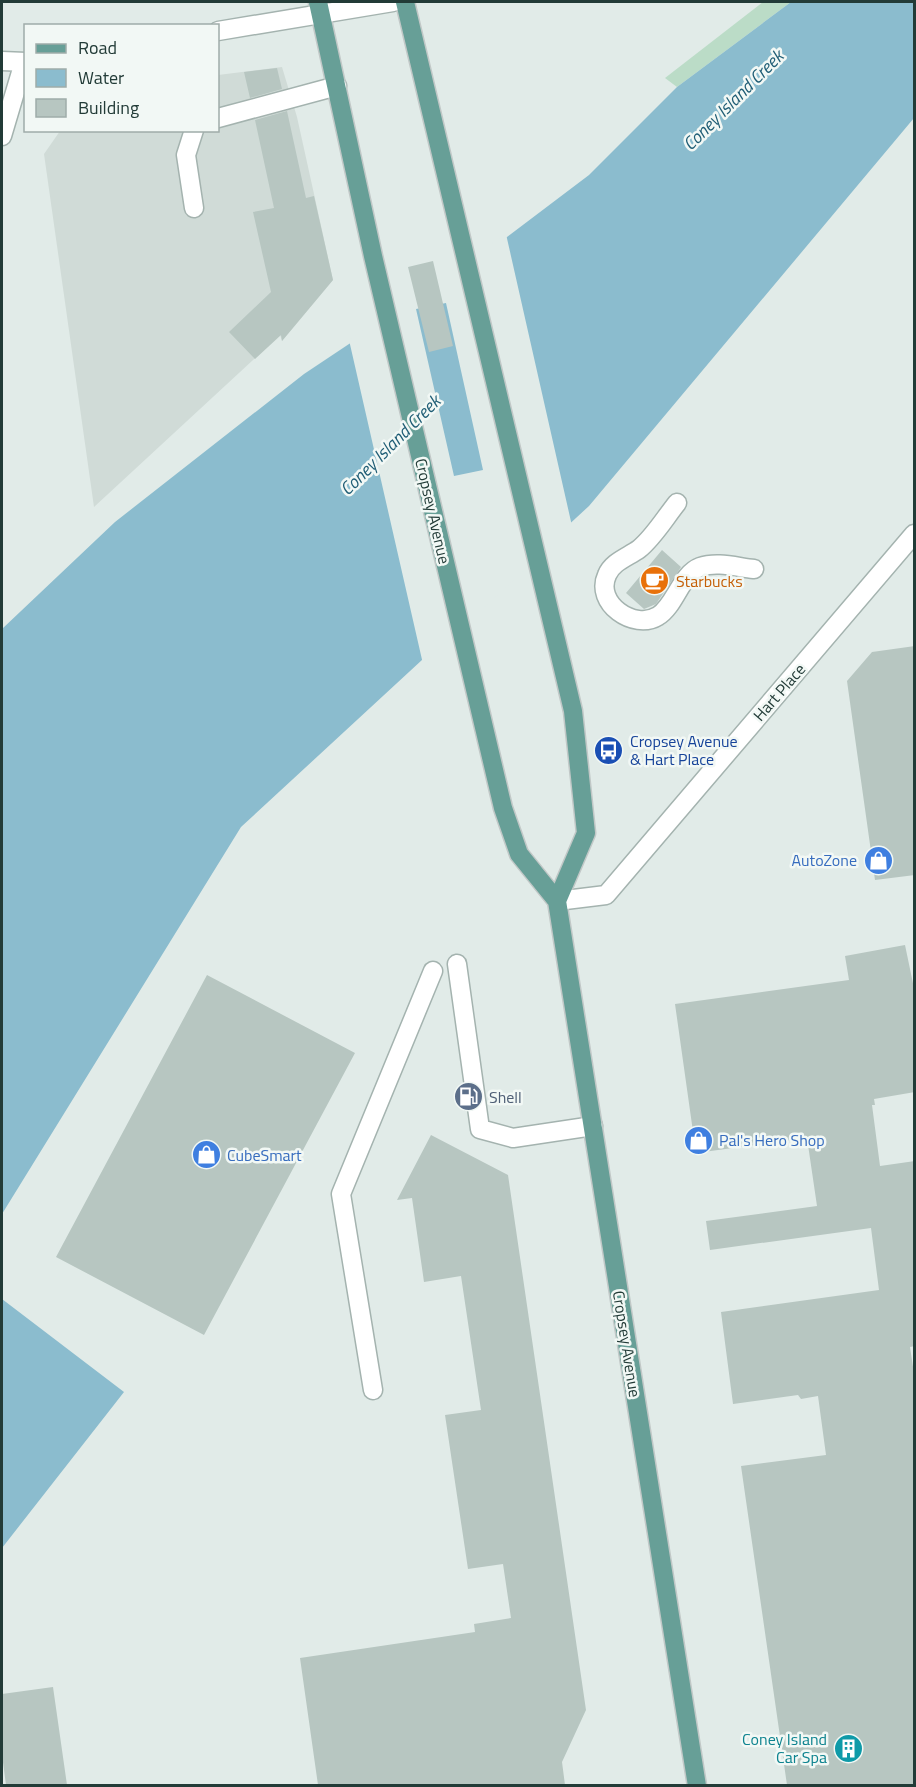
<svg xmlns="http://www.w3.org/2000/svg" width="916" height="1787" font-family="'Titillium Web',sans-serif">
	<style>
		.built { fill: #d0dbd7 }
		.grass { fill: #bbdcc7 }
		.water { fill: #8bbcce }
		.pier { fill: #e1ebe8; fill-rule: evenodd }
		.building { fill: #b7c6c1 }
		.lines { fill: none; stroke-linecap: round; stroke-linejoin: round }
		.minor-casing { stroke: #a4b3af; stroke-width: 21 }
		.major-casing { stroke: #c1c8c7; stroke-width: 21 }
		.minor { stroke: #fff; stroke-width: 18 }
		.major { stroke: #679f97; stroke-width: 18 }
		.labels { text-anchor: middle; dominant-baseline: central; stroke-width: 5; stroke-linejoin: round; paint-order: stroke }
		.street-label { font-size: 16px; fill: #223b37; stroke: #f2f8f5 }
		.food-label { font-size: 16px; fill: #c56008; stroke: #f2f8f5; text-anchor: start }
		.transit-label { font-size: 16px; fill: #164399; stroke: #f2f8f5; text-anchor: start }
		.shop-label { font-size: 16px; fill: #366cbe; stroke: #f2f8f5; text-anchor: start }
		.service-label { font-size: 16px; fill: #4e5e75; stroke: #f2f8f5; text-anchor: start }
		.culture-label { font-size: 16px; fill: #0d838f; stroke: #f2f8f5; text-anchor: end }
		.water-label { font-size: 18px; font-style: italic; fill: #1f5d75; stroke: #f2f8f5 }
	</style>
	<rect width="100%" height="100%" fill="#e1ebe8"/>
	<path class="built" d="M 282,67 L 297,117 L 333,280 L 282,341 L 280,335 L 94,507 L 44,154 L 60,131 L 218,130 L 218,75 Z"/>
	<path class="grass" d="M 763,2 L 791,2 L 677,87 L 665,78 Z"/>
	<path class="water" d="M 791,2 L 914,2 L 914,118 L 589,506 L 241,827 L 2,1214 L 2,629 L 115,522 L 304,374 L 487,252 L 589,175 L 677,87 Z
		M 2,1299 L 124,1392 L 2,1548 Z"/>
	<path class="pier" d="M 506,234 L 572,526 L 423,664 L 349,340 ZM 446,303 L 483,470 L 454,476 L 416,309 Z"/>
	<path class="building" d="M 277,68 L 282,89 L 250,98 L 244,72 Z
		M 287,111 L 306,198 L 314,196 L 333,280 L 282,341 L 281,335 L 255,359 L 229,332 L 271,292 L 253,212 L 274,208 L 255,120 Z
		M 433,261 L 453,346 L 429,352 L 408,267 Z
		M 662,550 L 681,567 L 656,604 L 644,609 L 626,593 Z
		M 915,646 L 915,875 L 875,880 L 847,681 L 872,652 Z
		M 905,945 L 915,993 L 915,1092 L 874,1099 L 875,1105 L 872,1105 L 880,1166 L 915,1161 L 915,1346 L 910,1347 L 915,1380 L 915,1785 L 787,1785 L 741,1466 L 826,1455 L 818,1396 L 801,1399 L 798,1395 L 733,1404 L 721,1312 L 879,1290 L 871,1228 L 710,1250 L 706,1221 L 817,1206 L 807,1138 L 696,1153 L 675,1004 L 849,980 L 845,956 Z
		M 207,975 L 355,1053 L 204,1335 L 56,1257 Z
		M 431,1135 L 508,1175 L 586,1710 L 562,1762 L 565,1785 L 318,1785 L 300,1658 L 475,1632 L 474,1624 L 511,1618 L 503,1564 L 468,1569 L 445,1415 L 481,1410 L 461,1276 L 424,1282 L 412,1198 L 397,1200 Z
		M 53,1687 L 67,1785 L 6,1785 L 2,1755 L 2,1694 Z"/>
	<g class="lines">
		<defs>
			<path id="minor" d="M 218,31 L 393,2
				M 2,61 L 26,62
				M 218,118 L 337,86
				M 2,136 L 24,62
				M 194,208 L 186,155 L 194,130
				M 677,503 C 665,518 653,538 639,549 C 628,557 612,562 607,575 C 594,603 634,631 658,616 C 675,606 681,574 700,567 C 717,561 736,567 754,569
				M 557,901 L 606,895 L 914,534
				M 457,964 L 480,1129 L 513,1138 L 593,1126
				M 373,1390 L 341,1194 L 433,971"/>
			<path id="major" d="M 318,2 L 373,256 L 503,808 L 519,854 L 557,901 L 697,1786
				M 405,2 L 573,711 L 586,833 L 557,901"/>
		</defs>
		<use href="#minor" class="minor-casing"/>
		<use href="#major" class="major-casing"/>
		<use href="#minor" class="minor"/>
		<use href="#major" class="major"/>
	</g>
	<defs>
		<symbol id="cafe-disc" viewBox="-11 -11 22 22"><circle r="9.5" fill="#e8710a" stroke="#f2f8f5"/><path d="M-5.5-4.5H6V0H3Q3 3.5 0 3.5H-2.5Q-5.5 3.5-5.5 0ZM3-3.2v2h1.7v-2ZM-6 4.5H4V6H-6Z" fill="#fff"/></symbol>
		<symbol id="bus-disc" viewBox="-11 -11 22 22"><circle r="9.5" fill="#1a4fb4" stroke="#f2f8f5"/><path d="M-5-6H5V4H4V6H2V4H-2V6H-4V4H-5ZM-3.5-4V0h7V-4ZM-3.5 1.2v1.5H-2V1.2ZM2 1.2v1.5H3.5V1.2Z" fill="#fff"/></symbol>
		<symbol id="shop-disc" viewBox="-11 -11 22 22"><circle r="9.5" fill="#3f7fe0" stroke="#f2f8f5"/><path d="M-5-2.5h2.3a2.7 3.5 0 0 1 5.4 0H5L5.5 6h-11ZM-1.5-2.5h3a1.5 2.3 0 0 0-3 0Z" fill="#fff"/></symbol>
		<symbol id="fuel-disc" viewBox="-11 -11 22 22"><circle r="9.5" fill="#5c6f8a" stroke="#f2f8f5"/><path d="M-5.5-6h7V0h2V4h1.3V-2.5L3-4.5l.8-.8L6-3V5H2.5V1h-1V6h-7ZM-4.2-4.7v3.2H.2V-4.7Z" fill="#fff"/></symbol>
		<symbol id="building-disc" viewBox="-11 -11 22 22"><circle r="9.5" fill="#0f9aa8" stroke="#f2f8f5"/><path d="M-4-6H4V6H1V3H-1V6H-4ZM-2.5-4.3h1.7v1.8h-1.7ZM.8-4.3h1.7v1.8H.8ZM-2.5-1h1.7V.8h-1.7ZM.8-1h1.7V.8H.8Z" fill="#fff"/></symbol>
	</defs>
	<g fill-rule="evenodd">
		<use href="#cafe-disc" x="638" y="564" width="33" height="33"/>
		<use href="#bus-disc" x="592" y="734" width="33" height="33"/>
		<use href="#shop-disc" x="862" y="844" width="33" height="33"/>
		<use href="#fuel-disc" x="452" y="1080" width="33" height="33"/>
		<use href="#shop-disc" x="682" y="1124" width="33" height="33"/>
		<use href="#shop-disc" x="190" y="1138" width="33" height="33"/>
		<use href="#building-disc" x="832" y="1732" width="33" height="33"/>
	</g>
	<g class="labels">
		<g class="street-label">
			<text transform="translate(433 511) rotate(77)">Cropsey Avenue</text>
			<text transform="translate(779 692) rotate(-49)">Hart Place</text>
			<text transform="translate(627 1344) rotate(81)">Cropsey Avenue</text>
		</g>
		<g class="food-label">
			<text x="676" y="581">Starbucks</text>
		</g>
		<g class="transit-label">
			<text x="630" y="741">Cropsey Avenue<tspan x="630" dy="18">&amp; Hart Place</tspan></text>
		</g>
		<g class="shop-label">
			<text x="857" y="860" text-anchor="end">AutoZone</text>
			<text x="719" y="1140">Pal's Hero Shop</text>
			<text x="227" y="1155">CubeSmart</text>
		</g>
		<g class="service-label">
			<text x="489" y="1097">Shell</text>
		</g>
		<g class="culture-label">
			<text x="827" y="1739">Coney Island<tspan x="827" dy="18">Car Spa</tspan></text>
		</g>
		<g class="water-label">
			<text transform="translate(733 100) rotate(-45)">Coney Island Creek</text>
			<text transform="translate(390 445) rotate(-45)">Coney Island Creek</text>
		</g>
	</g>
	<rect width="916" height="1787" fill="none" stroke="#223b37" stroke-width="6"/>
	<rect x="24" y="24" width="195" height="108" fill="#f2f8f5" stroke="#9faca9" stroke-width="1.5"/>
	<rect x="36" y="44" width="30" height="9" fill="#679f97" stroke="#9faca9" stroke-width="1.5"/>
	<text x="78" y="54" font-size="18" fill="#223b37">Road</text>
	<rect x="36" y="69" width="30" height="18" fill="#8bbcce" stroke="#9faca9" stroke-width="1.5"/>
	<text x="78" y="84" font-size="18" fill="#223b37">Water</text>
	<rect x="36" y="99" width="30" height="18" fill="#b7c6c1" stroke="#9faca9" stroke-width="1.5"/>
	<text x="78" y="114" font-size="18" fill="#223b37">Building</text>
</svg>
